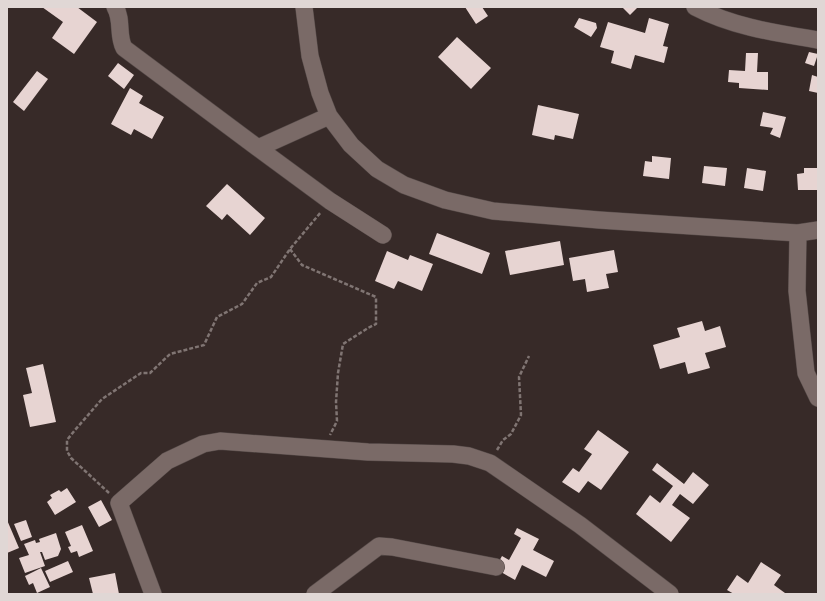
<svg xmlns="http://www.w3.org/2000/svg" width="825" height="601" font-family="Inter,sans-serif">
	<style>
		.building { fill: #e7d4d2 }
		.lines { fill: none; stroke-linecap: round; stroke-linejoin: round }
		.minor-casing { stroke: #544947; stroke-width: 18 }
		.path { stroke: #807573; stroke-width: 2.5; stroke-dasharray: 4 2; stroke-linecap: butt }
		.minor { stroke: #7a6a67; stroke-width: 17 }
	</style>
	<rect width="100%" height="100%" fill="#372a28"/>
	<path class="building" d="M 42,7 L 77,7 L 97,22 L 74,54 L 52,38 L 63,22 Z
		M 465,7 L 482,7 L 488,16 L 476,24 Z
		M 622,7 L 638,7 L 630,15 Z
		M 579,18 L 596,23 L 597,28 L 591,37 L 574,27 Z
		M 649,18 L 669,24 L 663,46 L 668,47 L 664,63 L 635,55 L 631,69 L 611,63 L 614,51 L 600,47 L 608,22 L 645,33 Z
		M 457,37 L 491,68 L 471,89 L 438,57 Z
		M 809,52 L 818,54 L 814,66 L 805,63 Z
		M 746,53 L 758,53 L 757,72 L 768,72 L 768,90 L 739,88 L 739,83 L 728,82 L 729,70 L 745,71 Z
		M 118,63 L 134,75 L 124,89 L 108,76 Z
		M 37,71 L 48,79 L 24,111 L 13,102 Z
		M 812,75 L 818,77 L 818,93 L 809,91 Z
		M 130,88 L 143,96 L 139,103 L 164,117 L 152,139 L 134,129 L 131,135 L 111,124 Z
		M 538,105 L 579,114 L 573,139 L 555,135 L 554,140 L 532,135 Z
		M 763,112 L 786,117 L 780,138 L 770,134 L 773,128 L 760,126 Z
		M 652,156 L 671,158 L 669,179 L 643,176 L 645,161 L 652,162 Z
		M 704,166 L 727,168 L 725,186 L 702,183 Z
		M 747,168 L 766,171 L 763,191 L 744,188 Z
		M 804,168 L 818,168 L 818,190 L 798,190 L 797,174 L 804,173 Z
		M 227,184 L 265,218 L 250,235 L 227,214 L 222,220 L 206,206 Z
		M 437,233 L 490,253 L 482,274 L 429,254 Z
		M 560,241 L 564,265 L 510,275 L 505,251 Z
		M 614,250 L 618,272 L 606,274 L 609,288 L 587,292 L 585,279 L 573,281 L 569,258 Z
		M 387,251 L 408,260 L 410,255 L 433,264 L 422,291 L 398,281 L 394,289 L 375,281 Z
		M 702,321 L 705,331 L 720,326 L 726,347 L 705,353 L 710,368 L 688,374 L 685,362 L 660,369 L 653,345 L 680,337 L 677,328 Z
		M 43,364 L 56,422 L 30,427 L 23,395 L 32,393 L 26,368 Z
		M 598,430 L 629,452 L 601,490 L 588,481 L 579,493 L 562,482 L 573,468 L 579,472 L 592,454 L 584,449 Z
		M 657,463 L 684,484 L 693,472 L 709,485 L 693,504 L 680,494 L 672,505 L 690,518 L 671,542 L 636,514 L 650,495 L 660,503 L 673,486 L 652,470 Z
		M 67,488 L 76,502 L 55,515 L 47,502 L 52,498 L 50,495 L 59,490 L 61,492 Z
		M 101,500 L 112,520 L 99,527 L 88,507 Z
		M 7,520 L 19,548 L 7,553 Z
		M 26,520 L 32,537 L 21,541 L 14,524 Z
		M 82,525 L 93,551 L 79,557 L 77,551 L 71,553 L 68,547 L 71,546 L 65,532 Z
		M 517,528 L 539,539 L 533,550 L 554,561 L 546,577 L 522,565 L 515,580 L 501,572 L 497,565 L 502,556 L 509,560 L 521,538 L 514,534 Z
		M 56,533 L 61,549 L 58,556 L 45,560 L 42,552 L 40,552 L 45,566 L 25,573 L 19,558 L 29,555 L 24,544 L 35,540 L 36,543 L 40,542 L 39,539 Z
		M 68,561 L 73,572 L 50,582 L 45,571 Z
		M 761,562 L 781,575 L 774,585 L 785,593 L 784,594 L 734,594 L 727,590 L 737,575 L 748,583 Z
		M 41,568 L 50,587 L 37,593 L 33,583 L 29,585 L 25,576 Z
		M 115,573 L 119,594 L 93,594 L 89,578 Z"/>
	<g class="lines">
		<defs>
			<path id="minor" d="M 115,7 C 123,20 117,35 124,48 L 258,148
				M 304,7 L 310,56 L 320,93 L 329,116 L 351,145 L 377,169 L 404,185 L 445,200 L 493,211 L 599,220 L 798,233 L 818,230
				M 695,7 C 733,27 776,33 818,40
				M 329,116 L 258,148 L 330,201 L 383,235
				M 798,233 L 797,291 L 806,373 L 818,398
				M 153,594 L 119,503 L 167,461 L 203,444 L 220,441 L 368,452 L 453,454 L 469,456 L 490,463 L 580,525 L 670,594
				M 315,594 L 379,546 L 392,547 L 496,567"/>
		</defs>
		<use href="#minor" class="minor-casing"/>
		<path class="path" d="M 290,249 L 302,265 L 376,297 L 376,324 L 368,328 L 343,344 L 338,373 L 336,402 L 337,421 L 330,435
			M 497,450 L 503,440 L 511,434 L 521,415 L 519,377 L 529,356
			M 109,493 L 71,458 L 67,451 L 67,440 L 75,430 L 102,399 L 141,373 L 150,373 L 170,354 L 204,345 L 217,317 L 242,304 L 257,283 L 271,277 L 290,249 L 321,212"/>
		<use href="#minor" class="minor"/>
	</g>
	<rect width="825" height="601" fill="none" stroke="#e0d7d5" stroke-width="16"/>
</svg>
